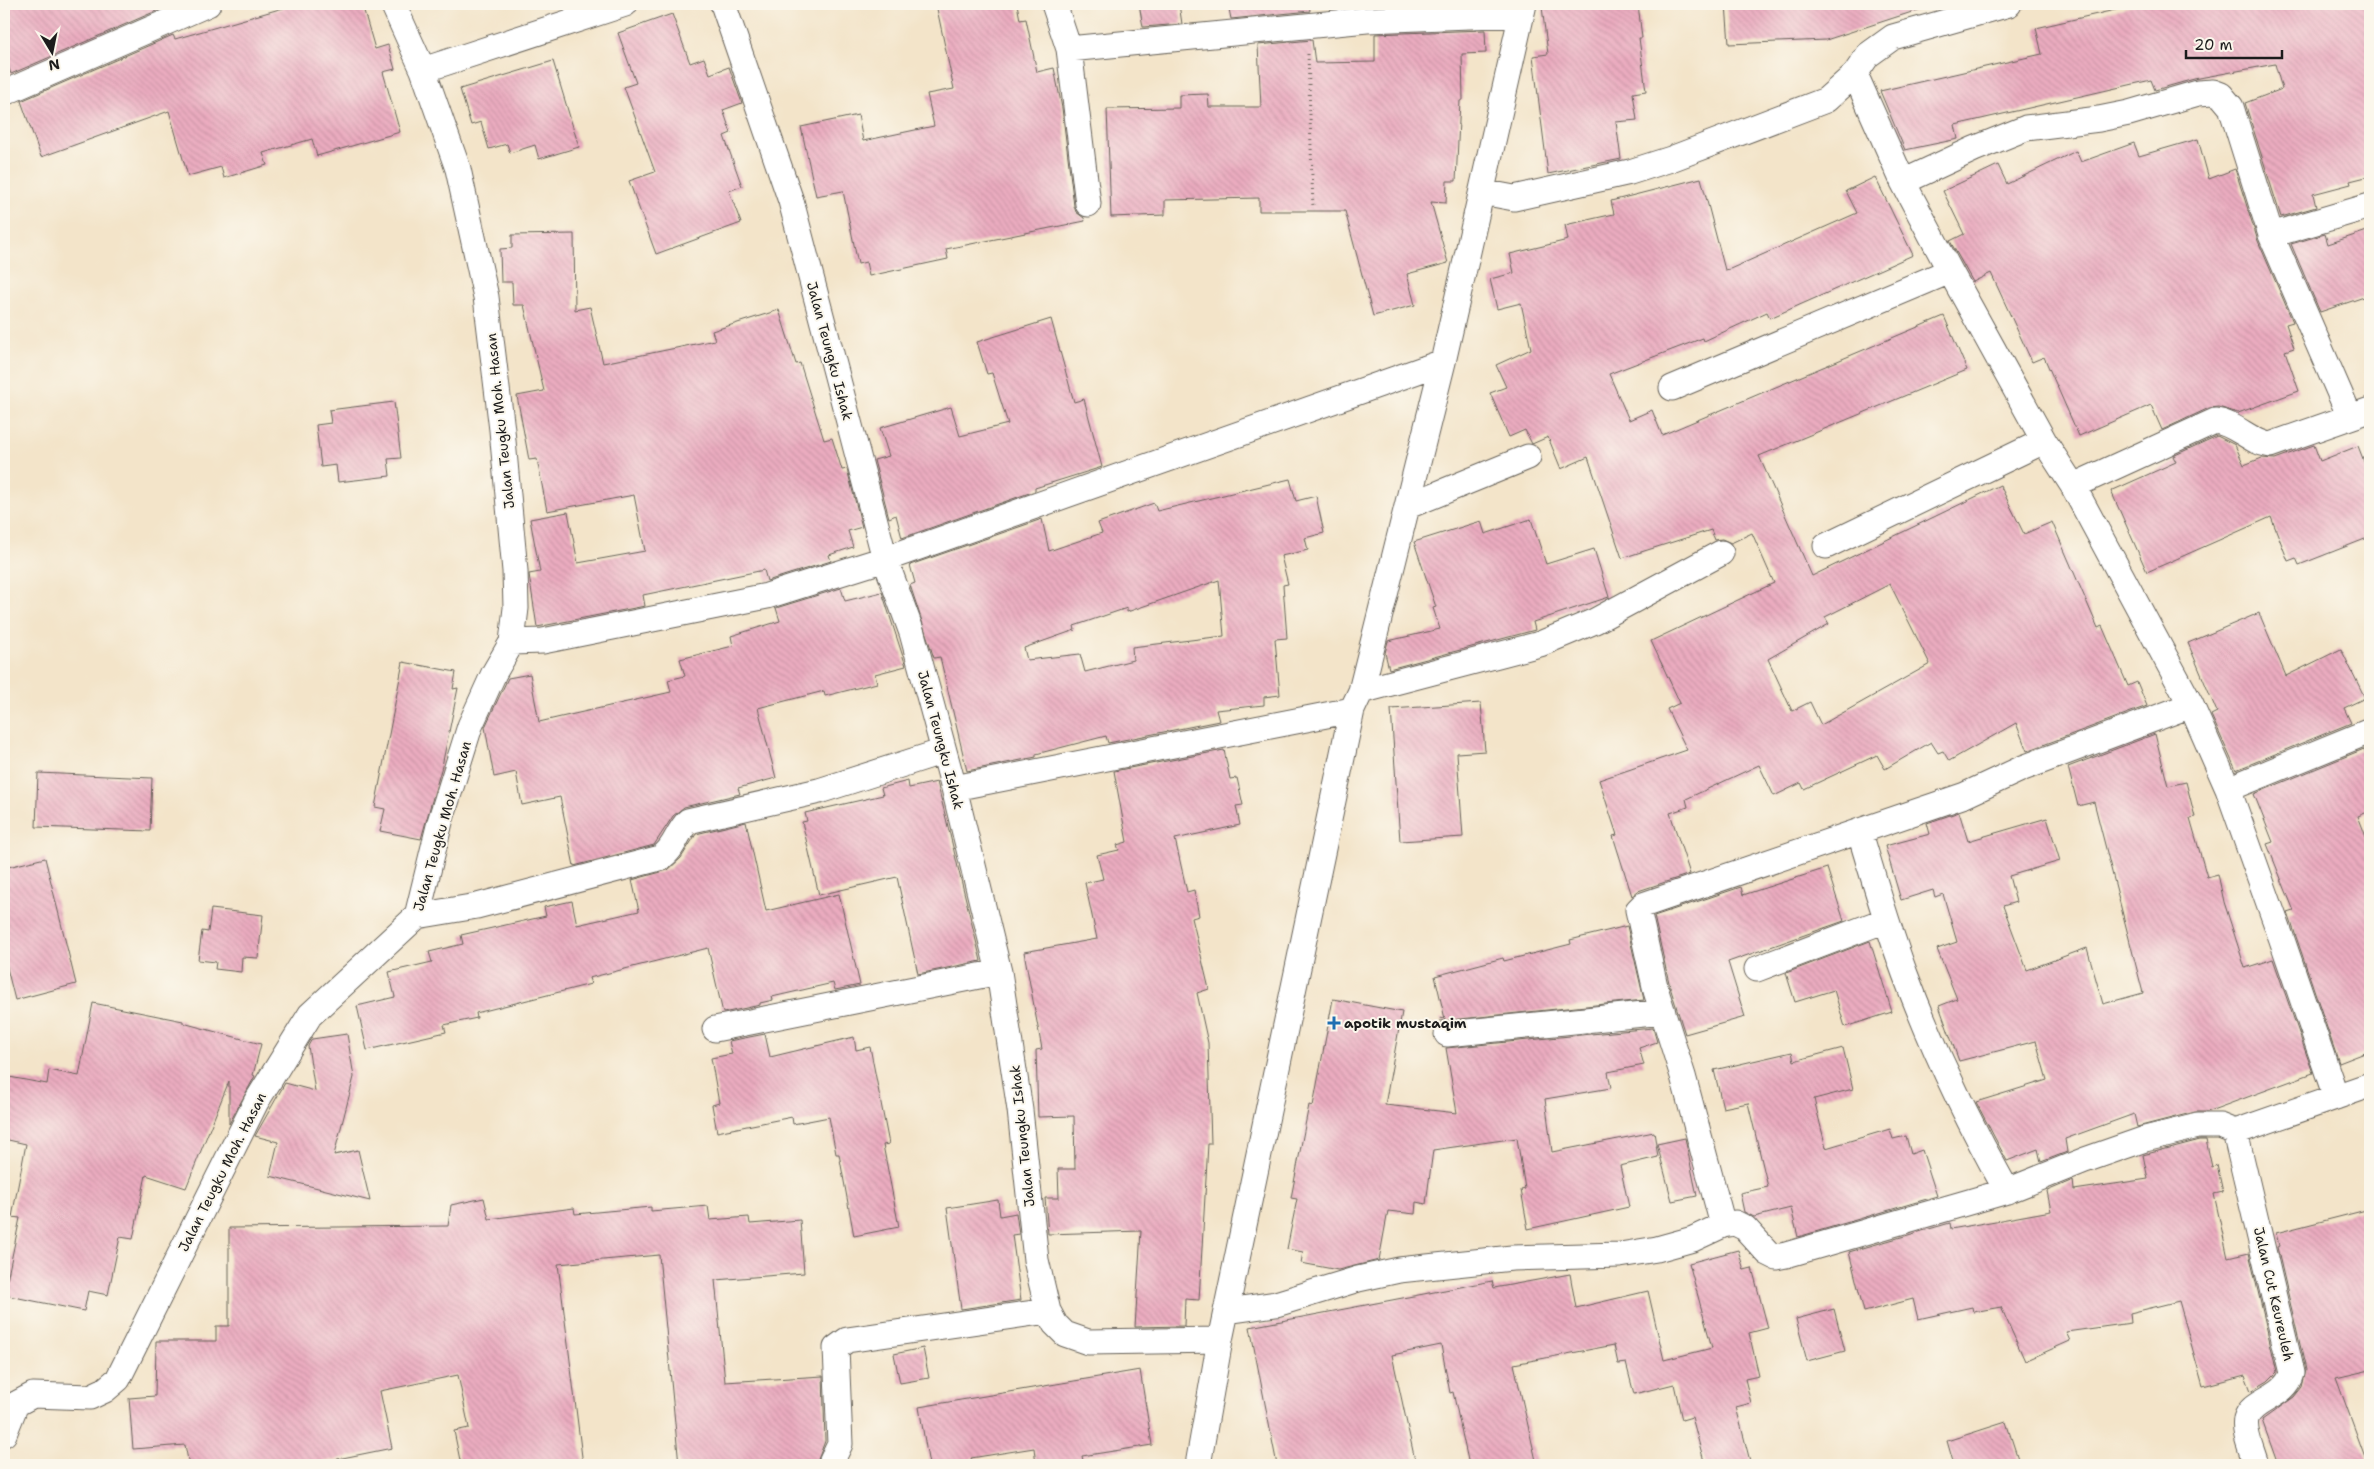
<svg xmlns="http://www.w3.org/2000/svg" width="2374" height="1469" font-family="'Shantell Sans',sans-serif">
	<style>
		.building { fill: url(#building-back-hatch); fill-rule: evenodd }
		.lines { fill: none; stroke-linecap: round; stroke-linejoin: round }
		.minor-casing { stroke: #676259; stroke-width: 27 }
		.path { stroke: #676259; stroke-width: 3; stroke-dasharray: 1 4; stroke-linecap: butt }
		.minor { stroke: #fff; stroke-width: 25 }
		.poi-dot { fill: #1f6fb2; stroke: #fbf7ec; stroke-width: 2 }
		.labels { text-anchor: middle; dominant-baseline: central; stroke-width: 4; stroke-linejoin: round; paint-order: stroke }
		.street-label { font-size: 14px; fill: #1c1c1c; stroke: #fbf7ec }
		.poi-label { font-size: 14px; font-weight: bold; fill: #1c1c1c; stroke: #fbf7ec; text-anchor: start }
	</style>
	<defs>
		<pattern id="building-back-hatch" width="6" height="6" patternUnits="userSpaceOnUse" patternTransform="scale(1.25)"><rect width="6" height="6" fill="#ebacc0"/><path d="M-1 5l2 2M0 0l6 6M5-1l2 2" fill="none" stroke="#c993a4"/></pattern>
	</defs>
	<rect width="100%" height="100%" fill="#fbf7ec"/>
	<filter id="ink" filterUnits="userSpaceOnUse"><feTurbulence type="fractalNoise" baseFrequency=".02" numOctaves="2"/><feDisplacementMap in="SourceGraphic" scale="10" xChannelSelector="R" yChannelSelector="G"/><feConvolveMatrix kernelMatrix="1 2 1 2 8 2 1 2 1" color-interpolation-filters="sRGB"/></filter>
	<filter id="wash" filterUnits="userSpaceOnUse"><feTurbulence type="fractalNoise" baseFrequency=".0096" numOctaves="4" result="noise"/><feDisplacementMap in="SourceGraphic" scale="20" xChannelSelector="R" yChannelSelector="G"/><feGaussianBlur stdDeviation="1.12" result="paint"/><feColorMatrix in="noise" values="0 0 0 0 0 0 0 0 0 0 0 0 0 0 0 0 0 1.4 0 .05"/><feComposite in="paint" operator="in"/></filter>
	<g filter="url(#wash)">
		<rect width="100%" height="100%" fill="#f3e4c9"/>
		<g id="blocks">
			<path class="building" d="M 4,4 L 161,4 L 163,8 L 11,74 L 4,55 Z
				M 297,4 L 362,4 L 375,49 L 388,45 L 395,69 L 383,72 L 400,132 L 317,156 L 312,139 L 263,153 L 267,165 L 224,178 L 221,167 L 188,176 L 169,111 L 41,157 L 21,101 L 173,35 L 175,39 Z
				M 936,4 L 1017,4 L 1020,20 L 1026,19 L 1037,72 L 1054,68 L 1062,108 L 1074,206 L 1076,212 L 1084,218 L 1085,221 L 946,249 L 948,259 L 869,276 L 866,262 L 858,264 L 843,191 L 816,196 L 801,127 L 858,115 L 863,141 L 934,126 L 927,94 L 954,89 Z
				M 1139,4 L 1179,4 L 1182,24 L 1143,27 Z
				M 1228,4 L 1309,4 L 1310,11 L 1231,19 Z
				M 1568,4 L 1638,4 L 1642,38 L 1639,38 L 1646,91 L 1633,93 L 1637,120 L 1616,122 L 1621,159 L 1548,174 L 1533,56 L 1548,54 L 1542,7 Z
				M 1726,4 L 1921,4 L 1921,9 L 1826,40 L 1729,44 Z
				M 2141,4 L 2370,4 L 2370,176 L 2350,181 L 2351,184 L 2313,194 L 2316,207 L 2281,217 L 2245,103 L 2282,89 L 2275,64 L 2194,79 L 2155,90 L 2151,80 L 1955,125 L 1958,139 L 1905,150 L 1880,91 L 2042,54 L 2036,28 Z
				M 672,14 L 690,63 L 704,58 L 710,74 L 729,67 L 742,103 L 723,110 L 731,133 L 724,136 L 742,186 L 729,191 L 741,223 L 656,254 L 629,181 L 655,172 L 624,87 L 636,83 L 618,33 Z
				M 1485,30 L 1486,53 L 1462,54 L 1463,100 L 1460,101 L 1456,181 L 1447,181 L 1446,203 L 1431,202 L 1448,263 L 1407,274 L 1415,305 L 1373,316 L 1345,211 L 1259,211 L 1259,198 L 1165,200 L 1165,215 L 1111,217 L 1107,109 L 1179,108 L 1179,95 L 1208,94 L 1209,107 L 1261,107 L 1258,45 L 1312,40 L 1315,63 L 1375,62 L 1375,34 Z
				M 553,61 L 579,147 L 539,159 L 535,145 L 510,153 L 507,144 L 489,149 L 481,122 L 471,125 L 460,89 Z
				M 2198,139 L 2209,179 L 2235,169 L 2258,241 L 2293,322 L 2286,324 L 2294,348 L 2285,351 L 2299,391 L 2238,413 L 2218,407 L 2209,408 L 2162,430 L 2151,405 L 2079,436 L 2044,357 L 2032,362 L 1991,273 L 1973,282 L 1950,241 L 1964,234 L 1943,191 L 1998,165 L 2007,184 L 2076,151 L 2081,162 L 2134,143 L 2139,156 Z
				M 1875,177 L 1913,255 L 1770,318 L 1767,312 L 1704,341 L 1703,338 L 1609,374 L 1629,420 L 1652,410 L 1662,435 L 1944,316 L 1967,370 L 1759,456 L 1812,576 L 2000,485 L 2024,534 L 2052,522 L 2098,628 L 2102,626 L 2128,686 L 2137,682 L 2147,706 L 2027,751 L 2016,723 L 1949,761 L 1943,751 L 1938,753 L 1931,742 L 1885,769 L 1877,755 L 1804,789 L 1801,783 L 1774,796 L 1759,765 L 1686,799 L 1688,807 L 1670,813 L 1690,874 L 1638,891 L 1632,896 L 1613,836 L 1617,835 L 1599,780 L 1687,750 L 1667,709 L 1680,703 L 1651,641 L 1774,583 L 1752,533 L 1731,543 L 1722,539 L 1715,540 L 1711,530 L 1622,558 L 1588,457 L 1561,469 L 1548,437 L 1532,444 L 1525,430 L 1509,437 L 1490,393 L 1506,387 L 1496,365 L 1531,349 L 1521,303 L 1497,309 L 1490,279 L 1514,273 L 1510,254 L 1568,240 L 1565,225 L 1614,214 L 1611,201 L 1701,178 L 1725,270 L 1730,269 L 1857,213 L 1846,191 ZM 1890,584 L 1930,664 L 1821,725 L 1810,702 L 1792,711 L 1768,659 L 1829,624 L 1825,617 Z
				M 2370,230 L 2370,295 L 2320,312 L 2291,244 L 2325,234 L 2328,244 Z
				M 574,234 L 575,310 L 590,307 L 603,363 L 715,340 L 712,331 L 779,310 L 796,364 L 800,363 L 824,440 L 832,438 L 842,470 L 847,469 L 862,527 L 848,531 L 853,547 L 829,555 L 831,561 L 767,581 L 764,570 L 643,595 L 645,606 L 537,627 L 529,574 L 540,572 L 530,519 L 568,512 L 578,563 L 645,551 L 634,495 L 547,511 L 537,459 L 529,460 L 517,396 L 544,391 L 524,305 L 513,305 L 512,282 L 501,282 L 500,249 L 512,248 L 512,235 Z
				M 1051,319 L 1074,402 L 1084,399 L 1102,467 L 1035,488 L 1035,491 L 902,538 L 896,515 L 889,518 L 874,460 L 889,456 L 880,428 L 951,407 L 960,436 L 1008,424 L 992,373 L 987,374 L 977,342 Z
				M 394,402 L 401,458 L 388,459 L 390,476 L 338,482 L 336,465 L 321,467 L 316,425 L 331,423 L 329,410 Z
				M 2217,436 L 2235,445 L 2244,465 L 2262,458 L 2275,459 L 2314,445 L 2320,461 L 2358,446 L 2370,477 L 2370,537 L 2299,565 L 2296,558 L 2288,561 L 2271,517 L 2147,572 L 2111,491 L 2176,462 L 2173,456 Z
				M 1290,479 L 1296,501 L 1316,496 L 1324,533 L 1305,538 L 1308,550 L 1281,556 L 1288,584 L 1283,585 L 1287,638 L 1275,639 L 1280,695 L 1264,697 L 1264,705 L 1216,710 L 1219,721 L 1108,743 L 1106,736 L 1036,754 L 1036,757 L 967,771 L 940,657 L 934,658 L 910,585 L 915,583 L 910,565 L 1042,519 L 1049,551 L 1102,533 L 1098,523 L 1154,503 L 1157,511 ZM 1219,580 L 1224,636 L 1132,647 L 1133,660 L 1085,672 L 1080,654 L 1027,660 L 1024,648 L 1075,630 L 1074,626 L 1127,608 L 1127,612 Z
				M 1531,519 L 1546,564 L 1594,549 L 1609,597 L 1533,622 L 1535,630 L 1389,669 L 1385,653 L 1388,641 L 1440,629 L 1433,608 L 1436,607 L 1414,542 L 1481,521 L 1485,534 Z
				M 841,588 L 845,601 L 882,592 L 906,666 L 875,674 L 877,683 L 825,696 L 824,691 L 758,708 L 776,778 L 738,788 L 740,794 L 684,807 L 673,816 L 654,845 L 574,866 L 560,797 L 522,805 L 516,772 L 494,777 L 485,727 L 508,678 L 530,674 L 539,722 L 671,692 L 668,680 L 685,676 L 680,659 L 733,646 L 731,636 L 780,621 L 776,608 Z
				M 2259,613 L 2286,676 L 2341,649 L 2365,698 L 2344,708 L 2351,723 L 2236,770 L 2211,715 L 2217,712 L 2188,643 Z
				M 403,662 L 456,672 L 453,689 L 458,688 L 442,766 L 421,839 L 380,831 L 385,809 L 375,807 Z
				M 1481,703 L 1485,751 L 1457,753 L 1463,837 L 1400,841 L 1391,709 Z
				M 2155,734 L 2168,786 L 2186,782 L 2195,817 L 2190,818 L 2207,877 L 2218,874 L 2224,902 L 2245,968 L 2273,959 L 2313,1073 L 2207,1112 L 2195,1112 L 2137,1127 L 2134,1114 L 2065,1139 L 2067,1152 L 2041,1162 L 2038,1149 L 2007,1161 L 1976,1102 L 2047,1080 L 2036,1041 L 1959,1061 L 1939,1006 L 1957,999 L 1937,949 L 1957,942 L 1943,894 L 1935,897 L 1933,890 L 1901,900 L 1885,846 L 1930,834 L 1927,823 L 1959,812 L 1968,841 L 2047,818 L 2060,861 L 2009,876 L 2016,902 L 2003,906 L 2027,970 L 2087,948 L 2103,1004 L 2143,993 L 2094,802 L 2078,806 L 2068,767 Z
				M 2364,749 L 2370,763 L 2370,811 L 2358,816 L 2370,847 L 2370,1051 L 2339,1063 L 2288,913 L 2294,911 L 2267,844 L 2273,842 L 2254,794 Z
				M 1224,750 L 1230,779 L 1237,778 L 1243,805 L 1236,806 L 1240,825 L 1175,839 L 1187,892 L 1194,890 L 1199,916 L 1192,918 L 1209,989 L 1197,993 L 1208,1043 L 1211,1144 L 1208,1144 L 1199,1300 L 1185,1299 L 1184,1326 L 1135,1327 L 1141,1231 L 1048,1234 L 1045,1198 L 1059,1198 L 1058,1169 L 1075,1169 L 1074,1116 L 1038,1117 L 1036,1050 L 1042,1049 L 1024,952 L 1097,939 L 1085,883 L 1103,879 L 1097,855 L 1119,850 L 1117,845 L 1127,842 L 1114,771 Z
				M 38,773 L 152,778 L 150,831 L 36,827 Z
				M 908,781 L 909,788 L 937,782 L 981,961 L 918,974 L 897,877 L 819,895 L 802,822 L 807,821 L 805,813 L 883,795 L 881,788 Z
				M 746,822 L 766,911 L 839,894 L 860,985 L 835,990 L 833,983 L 772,997 L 773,1000 L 760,1003 L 760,1005 L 723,1013 L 708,948 L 589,978 L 591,984 L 476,1013 L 477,1018 L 444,1025 L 446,1032 L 367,1050 L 357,1006 L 395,997 L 389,972 L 432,962 L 429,952 L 463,944 L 461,935 L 546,916 L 544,907 L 572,901 L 577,925 L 639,911 L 632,880 L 668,870 L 681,858 L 696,834 Z
				M 45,858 L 76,984 L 15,1000 L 4,956 L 4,868 Z
				M 1827,868 L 1844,921 L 1728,962 L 1745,1017 L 1685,1034 L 1670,987 L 1654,916 L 1741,887 L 1743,895 Z
				M 211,909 L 263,915 L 258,958 L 242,957 L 241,972 L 215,969 L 216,962 L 198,960 L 202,931 L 208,932 Z
				M 1627,926 L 1644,1000 L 1441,1021 L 1440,1018 L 1445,1019 L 1435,976 L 1503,958 L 1504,961 L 1571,944 L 1570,940 Z
				M 1870,941 L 1892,1012 L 1845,1027 L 1834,990 L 1795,1002 L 1786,973 Z
				M 1333,999 L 1402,1012 L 1385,1105 L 1457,1113 L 1446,1048 L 1653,1028 L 1657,1042 L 1639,1048 L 1644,1065 L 1608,1072 L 1611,1088 L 1545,1099 L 1552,1152 L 1654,1132 L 1658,1157 L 1620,1166 L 1629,1207 L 1528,1229 L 1521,1190 L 1525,1189 L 1517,1138 L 1433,1150 L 1426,1204 L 1416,1202 L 1415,1214 L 1388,1211 L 1379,1260 L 1338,1270 L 1301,1263 L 1303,1252 L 1287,1249 L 1297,1199 L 1291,1198 L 1309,1105 L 1313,1106 Z
				M 93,1003 L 183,1021 L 183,1023 L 261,1044 L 253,1075 L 255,1076 L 229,1124 L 229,1081 L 186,1188 L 146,1175 L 133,1239 L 120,1237 L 108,1295 L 88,1291 L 84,1311 L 4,1295 L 20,1218 L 12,1217 L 26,1144 L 4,1139 L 4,1076 L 47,1084 L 49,1070 L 79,1076 Z
				M 347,1034 L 354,1077 L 334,1155 L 358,1150 L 370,1201 L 270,1176 L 278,1142 L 255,1136 L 285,1083 L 315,1091 L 308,1046 L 312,1039 Z
				M 765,1034 L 770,1057 L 854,1037 L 856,1050 L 870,1047 L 889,1144 L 883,1145 L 899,1227 L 854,1236 L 839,1154 L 836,1154 L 829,1117 L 793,1124 L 792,1117 L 717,1132 L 712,1105 L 719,1103 L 711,1058 L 732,1054 L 729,1041 Z
				M 1843,1048 L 1853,1089 L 1814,1099 L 1826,1148 L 1890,1129 L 1893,1139 L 1906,1136 L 1911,1154 L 1922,1150 L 1937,1196 L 1798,1237 L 1791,1208 L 1754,1217 L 1744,1212 L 1740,1193 L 1768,1187 L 1748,1103 L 1723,1108 L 1714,1070 L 1792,1052 L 1794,1061 Z
				M 1685,1138 L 1697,1196 L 1672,1201 L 1657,1144 Z
				M 2200,1140 L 2206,1140 L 2212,1167 L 2217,1165 L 2223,1192 L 2214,1194 L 2228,1258 L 2249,1253 L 2277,1372 L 2268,1381 L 2251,1391 L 2245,1375 L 2203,1386 L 2179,1301 L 2130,1313 L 2131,1323 L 2066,1332 L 2070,1341 L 2025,1361 L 2001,1307 L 1973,1312 L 1972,1307 L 1918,1319 L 1913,1299 L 1864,1312 L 1849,1252 L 1950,1223 L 1951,1229 L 2051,1211 L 2047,1191 L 2073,1180 L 2074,1190 L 2148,1179 L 2143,1155 Z
				M 484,1198 L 489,1219 L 574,1208 L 575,1214 L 651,1207 L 651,1211 L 708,1206 L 710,1220 L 749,1217 L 750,1224 L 800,1220 L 804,1273 L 715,1280 L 725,1382 L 823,1376 L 825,1441 L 816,1465 L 679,1465 L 659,1255 L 558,1264 L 583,1465 L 461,1465 L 454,1431 L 469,1428 L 458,1375 L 380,1391 L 392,1448 L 308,1465 L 189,1465 L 185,1445 L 133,1449 L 129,1398 L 155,1396 L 156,1341 L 216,1341 L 216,1326 L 229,1326 L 229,1228 L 448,1226 L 451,1205 Z
				M 998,1200 L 1000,1216 L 1016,1213 L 1019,1234 L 1012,1235 L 1021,1300 L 961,1309 L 947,1208 Z
				M 2370,1209 L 2370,1370 L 2336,1378 L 2368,1465 L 2278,1465 L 2262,1420 L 2294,1397 L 2302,1387 L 2306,1370 L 2277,1247 L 2279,1246 L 2276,1233 Z
				M 1738,1250 L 1744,1270 L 1752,1268 L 1768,1328 L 1749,1333 L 1759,1376 L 1745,1379 L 1751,1403 L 1736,1407 L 1751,1465 L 1705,1465 L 1692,1417 L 1682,1420 L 1674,1384 L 1634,1394 L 1626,1363 L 1618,1364 L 1614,1345 L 1514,1364 L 1537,1465 L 1469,1465 L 1453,1392 L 1450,1393 L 1441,1345 L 1392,1355 L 1416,1465 L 1277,1465 L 1250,1327 L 1492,1281 L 1494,1288 L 1570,1274 L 1576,1308 L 1648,1291 L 1664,1360 L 1712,1348 L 1689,1263 Z
				M 1834,1309 L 1845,1351 L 1807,1361 L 1796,1319 Z
				M 923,1348 L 929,1378 L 900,1383 L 894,1354 Z
				M 1140,1370 L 1152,1445 L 1082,1456 L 1084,1465 L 1036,1465 L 1034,1448 L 971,1458 L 973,1465 L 929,1465 L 919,1407 Z
				M 2006,1422 L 2020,1465 L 1954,1465 L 1947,1441 Z"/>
		</g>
	</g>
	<g filter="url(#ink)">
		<use href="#blocks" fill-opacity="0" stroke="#676259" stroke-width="1"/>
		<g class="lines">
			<defs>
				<path id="minor" d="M 723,4 L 791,201 L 885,559 L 912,633 L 954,788 L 999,972 L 1020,1110 L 1036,1260 L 1048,1311 L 1055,1324 L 1065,1334 L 1088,1342 L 1220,1340
					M 1054,4 L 1069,49 L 1088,204
					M 1069,49 L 1367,20 L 1521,14
					M 423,70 L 625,4
					M 1855,74 L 1903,182 L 1950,271 L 2044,441 L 2073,486 L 2191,705 L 2228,789 L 2281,937 L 2336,1097
					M 4,93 L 208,4
					M 1903,182 L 1974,149 L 2026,128 L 2099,119 L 2129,113 L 2198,93 L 2213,92 L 2221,95 L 2231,107 L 2271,235 L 2350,417
					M 1482,192 L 1514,198 L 1630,172 L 1671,159 L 1826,100 L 1855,74 L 1868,55 L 1893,37 L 2009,4
					M 2271,235 L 2370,206
					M 1672,388 L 1950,271
					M 2073,486 L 2215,421 C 2236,423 2249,442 2270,445 L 2370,410
					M 1408,506 L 1528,457
					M 1826,546 L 2044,441
					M 512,642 L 543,641 L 767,596 L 885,559 L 1443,362
					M 1361,691 L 1540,644 L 1595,621 L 1721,553
					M 954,788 L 1352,710
					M 2228,789 L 2370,731
					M 1860,833 C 1874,880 1888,928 1905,974 C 1933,1049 1968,1122 2007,1191
					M 417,916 L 477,906 L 660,858 C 675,849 676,833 688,821 L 819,791 L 944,751
					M 1757,969 L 1886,920
					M 715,1029 L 999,972
					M 1447,1034 L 1663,1012
					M 2235,1132 L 2292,1373 C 2286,1398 2251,1399 2246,1419 C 2243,1433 2253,1452 2256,1465
					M 1723,1225 L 1683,1076 L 1656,991 L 1638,910 L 1643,905 L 1965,795 L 2023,768 L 2191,705
					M 1227,1311 L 1276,1304 L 1358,1279 L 1399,1270 L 1512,1258 L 1620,1255 L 1657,1249 L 1693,1239 L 1723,1225 L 1735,1223 L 1745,1228 L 1768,1253 L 1776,1257 L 1786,1255 L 2007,1191 L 2085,1160 L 2145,1139 L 2198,1126 L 2220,1126 L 2235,1132 L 2370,1085
					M 4,1434 L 16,1404 L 33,1395 L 90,1397 L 105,1390 L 118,1379 L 256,1102 L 310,1015 L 417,916 L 440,822 L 470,726 L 494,673 L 512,642 L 516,608 L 515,571 L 502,430 L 486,297 L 458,169 L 423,70 L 393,4
					M 830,1465 L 840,1444 L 836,1348 L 847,1340 L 1048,1311
					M 1198,1465 L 1220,1340 L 1352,710 L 1361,691 L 1443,362 L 1524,4"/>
			</defs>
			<use href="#minor" class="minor-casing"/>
			<path class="path" d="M 1308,54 L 1313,208"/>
			<use href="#minor" class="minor"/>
		</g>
	</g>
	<path class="poi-dot" d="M1331.5 1015.5h5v5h5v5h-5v5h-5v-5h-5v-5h5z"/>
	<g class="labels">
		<g class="street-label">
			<text transform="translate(830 351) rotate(75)">Jalan Teungku Ishak</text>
			<text transform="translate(500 421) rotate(-96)">Jalan Teugku Moh. Hasan</text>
			<text transform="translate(941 740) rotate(75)">Jalan Teungku Ishak</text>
			<text transform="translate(442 826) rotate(-74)">Jalan Teugku Moh. Hasan</text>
			<text transform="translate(1022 1136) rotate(-96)">Jalan Teungku Ishak</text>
			<text transform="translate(222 1172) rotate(-63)">Jalan Teugku Moh. Hasan</text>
			<text transform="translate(2274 1294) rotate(77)">Jalan Cut Keureuleh</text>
		</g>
		<g class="poi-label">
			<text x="1344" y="1023">apotik mustaqim</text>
		</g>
	</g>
	<rect width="2374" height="1469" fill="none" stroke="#fbf7ec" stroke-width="20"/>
	<g transform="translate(52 52) rotate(170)" stroke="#fbf7ec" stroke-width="4" paint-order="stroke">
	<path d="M0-4L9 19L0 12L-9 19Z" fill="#1c1c1c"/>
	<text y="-8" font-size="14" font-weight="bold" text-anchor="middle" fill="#1c1c1c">N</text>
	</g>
	<path d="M2186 50v8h96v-8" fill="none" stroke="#1c1c1c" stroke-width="2.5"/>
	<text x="2194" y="50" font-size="15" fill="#1c1c1c" stroke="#fbf7ec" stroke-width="4" paint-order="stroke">20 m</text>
</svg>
